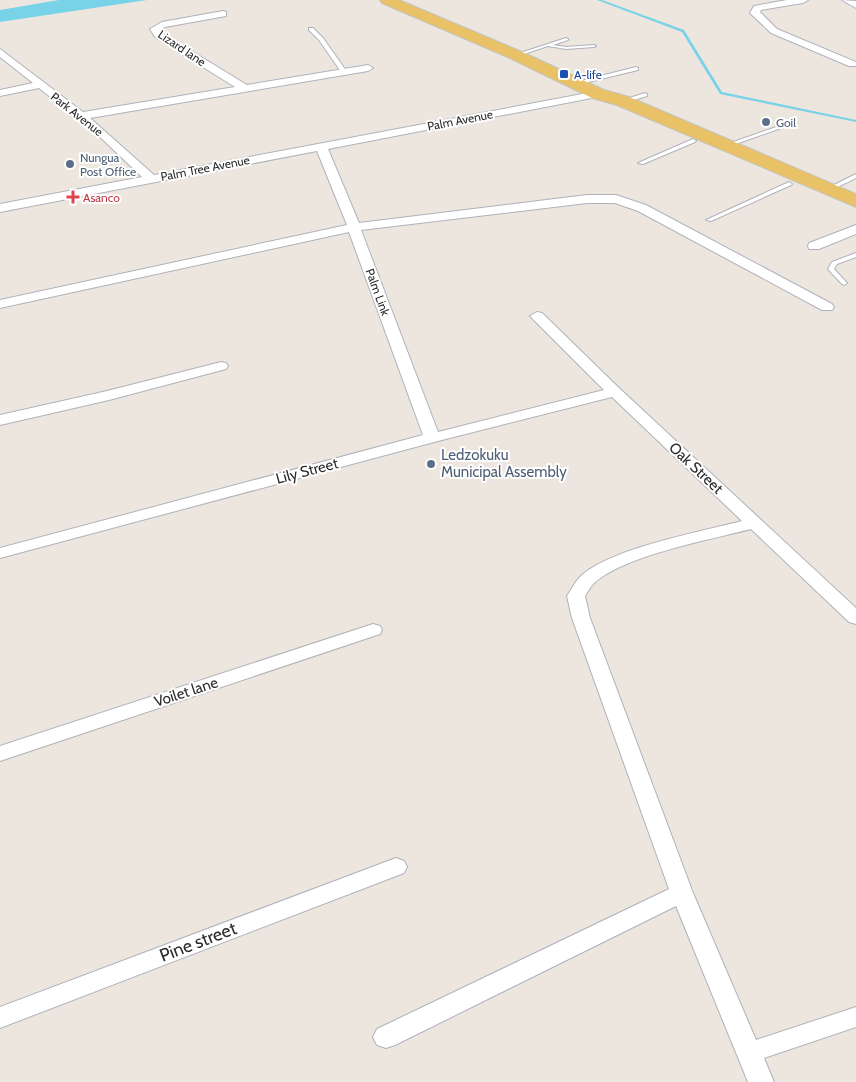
<svg xmlns="http://www.w3.org/2000/svg" width="856" height="1082" font-family="Cabin,sans-serif">
	<style>
		.water { fill: #78d2e8 }
		.lines { fill: none; stroke-linecap: round; stroke-linejoin: round }
		.stream { fill: #78d2e8; fill-rule: evenodd }
		.service-casing { stroke: #afb2bb; stroke-width: 2 }
		.minor-casing { stroke: #afb2bb; stroke-width: 2 }
		.primary-casing { stroke: #c4c4c4; stroke-width: 2 }
		.service { fill: #fff; fill-rule: evenodd }
		.minor { fill: #fff; fill-rule: evenodd }
		.primary { fill: #e9c267; fill-rule: evenodd }
		.transit-dot { fill: #1a4fb4; stroke: #fff; stroke-width: 2 }
		.service-dot { fill: #5c6f8a; stroke: #fff; stroke-width: 2 }
		.health-dot { fill: #e0444e; stroke: #fff; stroke-width: 2 }
		.labels { text-anchor: middle; dominant-baseline: central; stroke-width: 4; stroke-linejoin: round; paint-order: stroke }
		.far-street-label { font-size: 12px; fill: #2c2c2c; stroke: #fff }
		.far-transit-label { font-size: 12px; fill: #164399; stroke: #fff; text-anchor: start }
		.far-service-label { font-size: 12px; fill: #4e5e75; stroke: #fff; text-anchor: start }
		.far-health-label { font-size: 12px; fill: #be3a42; stroke: #fff; text-anchor: start }
		.service-label { font-size: 15px; fill: #4e5e75; stroke: #fff; text-anchor: start }
		.street-label { font-size: 15px; fill: #2c2c2c; stroke: #fff }
		.near-street-label { font-size: 18px; fill: #2c2c2c; stroke: #fff }
	</style>
	<rect width="100%" height="100%" fill="#ece6df"/>
	<path class="water" d="M 59,0 L 147,0 L 0,22 L 0,10 Z"/>
	<g class="lines">
		<path class="stream" d="M 597,0 L 602,0 L 684,30 L 722,92 L 856,120 L 856,122 L 720,94 L 682,32 Z"/>
		<defs>
			<path id="service" d="M 309,28 L 313,28 L 323,38 L 347,72 L 346,73 L 342,73 L 319,40 L 309,30 Z
				M 566,38 L 568,39 L 568,40 L 553,45 L 566,47 L 594,45 L 596,46 L 594,47 L 566,49 L 548,46 L 518,56 L 514,55 Z
				M 636,67 L 638,68 L 638,70 L 576,85 L 573,83 Z
				M 645,93 L 647,94 L 647,96 L 623,103 L 620,101 Z
				M 779,126 L 784,127 L 727,147 L 722,146 Z
				M 693,139 L 696,141 L 695,142 L 643,164 L 638,163 Z
				M 856,174 L 856,178 L 831,190 L 826,189 Z
				M 789,182 L 792,184 L 791,185 L 711,221 L 706,220 Z
				M 856,253 L 856,257 L 837,264 L 834,269 L 847,283 L 844,285 L 842,284 L 828,269 L 832,262 Z"/>
			<path id="minor" d="M 787,0 L 808,0 L 803,3 L 761,10 L 760,12 L 777,29 L 856,62 L 856,66 L 849,66 L 771,33 L 750,13 L 754,6 Z
				M 842,0 L 856,1 L 856,8 Z
				M 223,11 L 226,12 L 226,16 L 165,27 L 160,30 L 162,33 L 247,85 L 368,65 L 373,68 L 368,71 L 90,118 L 154,175 L 598,91 L 602,92 L 603,94 L 602,96 L 328,149 L 359,223 L 587,195 L 616,195 L 646,205 L 832,304 L 834,307 L 832,310 L 822,310 L 638,211 L 615,203 L 587,203 L 361,230 L 438,432 L 604,390 L 530,316 L 537,312 L 542,313 L 620,389 L 856,608 L 856,624 L 849,622 L 751,529 C 709,540 626,555 594,583 C 590,587 588,592 585,596 L 590,618 L 693,893 L 756,1040 L 856,1007 L 856,1027 L 764,1058 L 774,1082 L 748,1082 L 676,906 L 395,1045 L 386,1048 L 377,1045 L 373,1037 L 377,1029 L 669,889 L 572,618 L 567,596 C 571,590 575,582 580,577 C 608,549 703,531 742,521 L 612,397 L 438,441 L 0,558 L 0,548 L 423,435 L 349,232 L 0,308 L 0,300 L 347,225 L 317,151 L 0,212 L 0,204 L 142,177 L 99,136 L 39,88 L 0,96 L 0,90 L 33,83 L 0,57 L 0,49 L 83,112 L 235,87 L 155,37 L 150,29 L 162,22 Z
				M 856,225 L 856,234 L 819,249 L 809,249 L 808,246 L 809,243 Z
				M 221,362 L 226,363 L 228,366 L 226,369 L 109,400 L 0,425 L 0,415 L 107,391 Z
				M 373,624 L 380,626 L 382,630 L 380,634 L 0,761 L 0,746 Z
				M 396,858 L 404,861 L 407,867 L 404,873 L 0,1028 L 0,1007 Z"/>
			<path id="primary" d="M 380,0 L 399,0 L 522,52 L 604,90 L 629,97 L 856,194 L 856,207 L 617,105 L 592,98 L 510,58 L 382,3 Z"/>
		</defs>
		<use href="#service" class="service-casing"/>
		<use href="#minor" class="minor-casing"/>
		<use href="#primary" class="primary-casing"/>
		<use href="#service" class="service"/>
		<use href="#minor" class="minor"/>
		<use href="#primary" class="primary"/>
	</g>
	<rect class="transit-dot" x="559" y="69" width="10" height="10" rx="2.5"/>
	<g class="service-dot">
		<circle cx="766" cy="122" r="5"/>
		<circle cx="70" cy="164" r="5"/>
		<circle cx="431" cy="464" r="5"/>
	</g>
	<path class="health-dot" d="M70.5 189.5h5v5h5v5h-5v5h-5v-5h-5v-5h5z"/>
	<g class="labels">
		<g class="far-street-label">
			<text transform="translate(182 48) rotate(34)">Lizard lane</text>
			<text transform="translate(77 114) rotate(38)">Park Avenue</text>
			<text transform="translate(460 120) rotate(-11)">Palm Avenue</text>
			<text transform="translate(205 168) rotate(-11)">Palm Tree Avenue</text>
			<text transform="translate(378 292) rotate(70)">Palm Link</text>
		</g>
		<g class="far-transit-label">
			<text x="574" y="74">A-life</text>
		</g>
		<g class="far-service-label">
			<text x="776" y="122">Goil</text>
			<text x="80" y="157">Nungua<tspan x="80" dy="14">Post Office</tspan></text>
		</g>
		<g class="far-health-label">
			<text x="83" y="197">Asanco</text>
		</g>
		<g class="service-label">
			<text x="441" y="455">Ledzokuku<tspan x="441" dy="17">Municipal Assembly</tspan></text>
		</g>
		<g class="street-label">
			<text transform="translate(696 468) rotate(43)">Oak Street</text>
			<text transform="translate(307 471) rotate(-15)">Lily Street</text>
			<text transform="translate(186 692) rotate(-18)">Voilet lane</text>
		</g>
		<g class="near-street-label">
			<text transform="translate(198 942) rotate(-21)">Pine street</text>
		</g>
	</g>
</svg>
